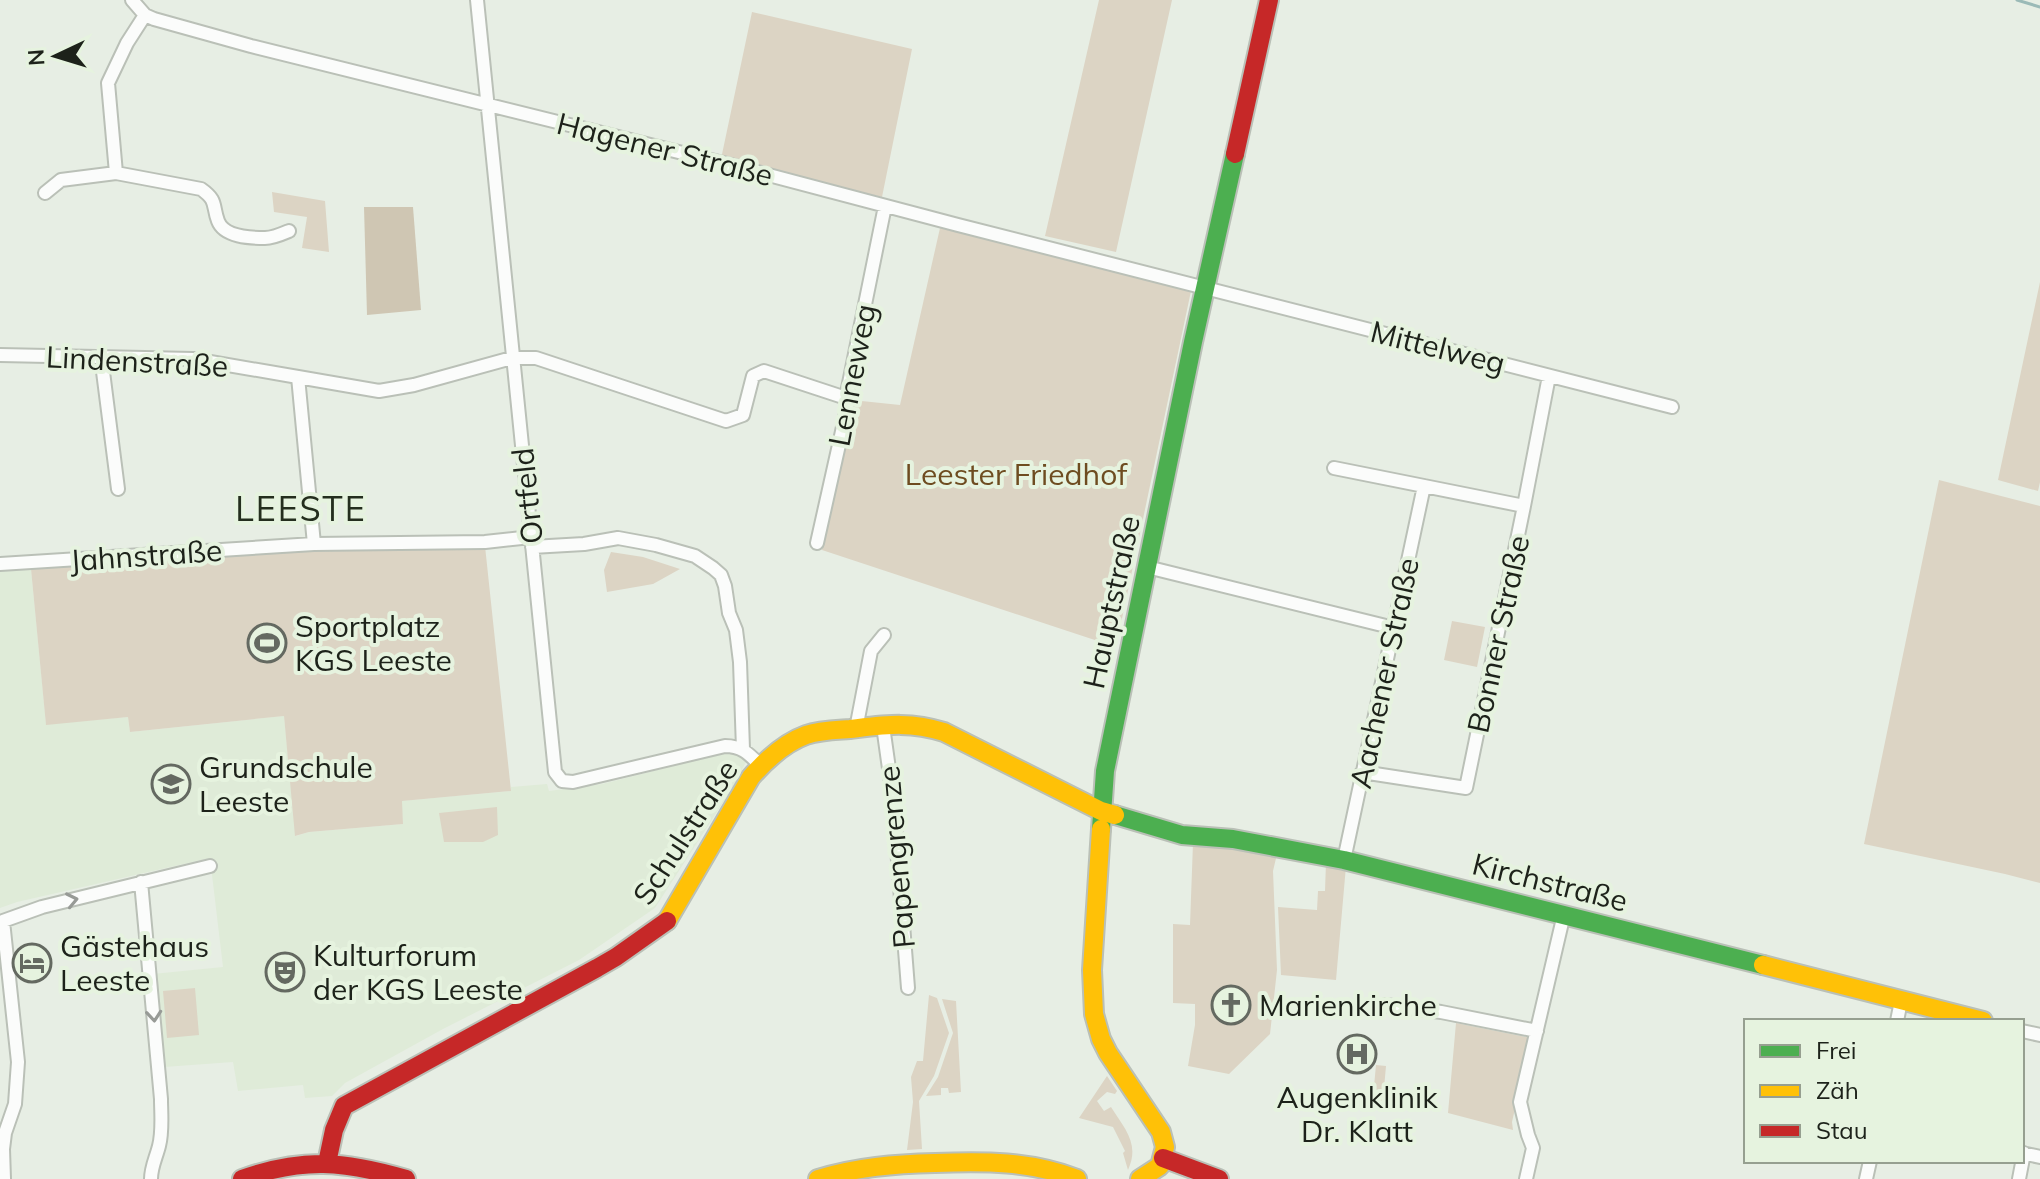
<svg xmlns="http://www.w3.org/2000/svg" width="2040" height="1179" font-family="Mulish,sans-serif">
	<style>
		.built { fill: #dfebd8 }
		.green { fill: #dcd4c4 }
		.forest { fill: #cfc6b3 }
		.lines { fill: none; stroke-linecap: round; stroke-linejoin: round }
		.stream { stroke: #9bbab7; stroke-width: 3 }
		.street-casing { stroke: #bac0b7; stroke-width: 16 }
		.fast-casing { stroke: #bac0b7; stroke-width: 22 }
		.slow-casing { stroke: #bac0b7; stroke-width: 22 }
		.jam-casing { stroke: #bac0b7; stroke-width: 22 }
		.street { stroke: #fbfcfb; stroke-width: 12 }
		.fast { stroke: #4caf50; stroke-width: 18 }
		.slow { stroke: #ffc107; stroke-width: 18 }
		.jam { stroke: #c62828; stroke-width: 18 }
		.oneway { stroke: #979a96 }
		.labels { text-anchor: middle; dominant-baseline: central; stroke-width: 8; stroke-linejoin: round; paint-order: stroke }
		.street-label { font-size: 30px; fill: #1d221a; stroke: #e6f3df }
		.park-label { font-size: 30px; fill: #6e4c20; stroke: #e6f3df }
		.poi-label { font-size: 30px; fill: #1d221a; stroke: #e6f3df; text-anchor: start }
		.quarter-label { font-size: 34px; letter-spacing: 2px; fill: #242e1e; stroke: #e6f3df }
	</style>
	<rect width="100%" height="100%" fill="#e7eee4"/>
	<path class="built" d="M 31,569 L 46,724 L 128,717 L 130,732 L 284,716 L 296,836 L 309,832 L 403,824 L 401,801 L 510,791 L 511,787 L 547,784 L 549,791 L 602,784 L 729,752 L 741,755 L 747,760 L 733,787 L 655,908 L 579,960 L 443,1029 L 345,1083 L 332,1096 L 305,1098 L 303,1085 L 238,1091 L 233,1062 L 164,1067 L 153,974 L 223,967 L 210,858 L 17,902 L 0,908 L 0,571 Z"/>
	<path class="green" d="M 1099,0 L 1172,0 L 1116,252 L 1045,236 Z
		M 752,12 L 912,49 L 882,197 L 721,159 Z
		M 272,192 L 325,201 L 329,252 L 302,248 L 307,217 L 274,212 Z
		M 940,228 L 1191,291 L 1116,647 L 822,550 L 852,400 L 900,405 Z
		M 2040,282 L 2040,482 L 2038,491 L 1998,480 Z
		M 1939,480 L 2040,506 L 2040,883 L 2005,874 L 1864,844 Z
		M 485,546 L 511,791 L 402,801 L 403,824 L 309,832 L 295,836 L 284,716 L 130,732 L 128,717 L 46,725 L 31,569 L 322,549 Z
		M 611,552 L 643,557 L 680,569 L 653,584 L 607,592 L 604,570 Z
		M 1452,621 L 1485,627 L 1477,667 L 1444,660 Z
		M 497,807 L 498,835 L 483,842 L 444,842 L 439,813 Z
		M 1193,843 L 1232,843 L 1277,854 L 1273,871 L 1277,970 L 1270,1034 L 1229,1074 L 1188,1066 L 1195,1025 L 1195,1004 L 1173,1003 L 1173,924 L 1190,925 Z
		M 1326,862 L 1346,866 L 1336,980 L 1281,975 L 1278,907 L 1317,910 L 1318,891 L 1325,891 Z
		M 195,988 L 199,1035 L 167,1038 L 163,991 Z
		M 929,995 L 937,998 L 949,1033 L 934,1076 L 919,1101 L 922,1149 L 907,1150 L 913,1102 L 911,1077 L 917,1061 L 923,1061 Z
		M 942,999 L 956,1001 L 961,1092 L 949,1093 L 948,1088 L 941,1088 L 941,1095 L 926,1096 L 938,1077 L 953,1033 Z
		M 1456,1023 L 1531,1038 L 1512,1122 L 1513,1130 L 1448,1113 Z
		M 1376,1065 L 1386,1066 L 1383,1099 L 1390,1100 L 1389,1111 L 1325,1102 L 1326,1092 L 1373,1097 Z
		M 1107,1076 L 1117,1091 L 1115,1094 L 1107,1092 L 1097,1101 L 1104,1111 L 1111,1107 C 1125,1129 1140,1144 1128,1170 L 1123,1153 L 1125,1151 L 1113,1127 L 1079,1118 Z"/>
	<path class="forest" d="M 413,207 L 421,310 L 367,315 L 364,207 Z"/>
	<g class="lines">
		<path class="stream" d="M 2017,0 L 2040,7"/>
		<defs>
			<path id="street" d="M 132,0 L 145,15 L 154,19 L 251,46 L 727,164 L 958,225 L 1672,407
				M 477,0 L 555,772 L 562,781 L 573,782 L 725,746 C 742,746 749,754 761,766
				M 116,173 L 201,189 C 218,201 212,205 218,221 C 224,237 250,238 265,238 C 273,238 282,234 289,231
				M 45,193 L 61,180 L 116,173 L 108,83 L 127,43 L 145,15
				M 0,355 L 193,359 L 298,377 L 314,544
				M 101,356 L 118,489
				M 298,377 L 379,391 L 414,385 L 512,358 L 536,358 L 726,421 L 743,415 L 753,376 L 764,371 L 846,398
				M 1334,468 L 1524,506
				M 817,543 L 847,409 L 846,398 L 885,206
				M 532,547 L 584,544 L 618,538 L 656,545 L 695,556 L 713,568 L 721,575 L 725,586 L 729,613 L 736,630 L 740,662 L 743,749
				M 0,564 L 314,544 L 485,542 L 531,537
				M 1147,567 L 1394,628
				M 883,726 L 893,797 L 908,988
				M 856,729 L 871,651 L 884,635
				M 1362,772 L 1466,788 L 1524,506 L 1549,376
				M 1344,860 L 1424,486
				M 141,882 L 161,1099 C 161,1114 163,1131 159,1146 C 156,1158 151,1167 151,1179
				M 1385,1005 L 1441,1012 L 1537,1031
				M 1897,1021 L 1901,1001
				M 2022,1031 L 2040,1035
				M 2022,1153 L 2040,1157
				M 4,1179 L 3,1149 L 5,1133 L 15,1104 L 18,1062 L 3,921 L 42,907 L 210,866
				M 1526,1179 L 1533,1148 L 1528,1135 L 1520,1102 L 1564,914
				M 1866,1179 L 1870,1161
				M 2019,1179 L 2024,1153"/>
			<path id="fast" d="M 1115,815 L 1182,835 L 1233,839 L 1344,860 L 1763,965
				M 1101,829 L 1105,771 L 1193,342 L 1235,154"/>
			<path id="slow" d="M 1101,829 L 1092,970 L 1094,1014 L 1101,1039 L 1108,1053 L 1161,1132 L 1165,1147 L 1160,1166 L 1140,1179
				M 667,921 L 751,777 C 766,760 784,743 806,735 C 820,730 835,730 850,729 C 885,725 910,721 944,732 L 1101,811 L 1115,815
				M 1763,965 L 1983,1021
				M 818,1179 C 857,1167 895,1164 935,1163 C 984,1161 1031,1161 1077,1179"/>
			<path id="jam" d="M 1235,154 L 1269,0
				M 1163,1158 L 1219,1179
				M 327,1163 L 334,1130 L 344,1106 L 597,968 L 616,957 L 667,921
				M 242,1179 C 303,1157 344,1161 406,1179"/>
		</defs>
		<use href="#street" class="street-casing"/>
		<use href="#fast" class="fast-casing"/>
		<use href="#slow" class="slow-casing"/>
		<use href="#jam" class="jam-casing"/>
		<use href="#street" class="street"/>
		<use href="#fast" class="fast"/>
		<use href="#slow" class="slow"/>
		<use href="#jam" class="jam"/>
	</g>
	<defs><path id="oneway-chevron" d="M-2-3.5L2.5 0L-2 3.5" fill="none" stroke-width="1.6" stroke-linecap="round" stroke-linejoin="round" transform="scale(2)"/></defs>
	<g class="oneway">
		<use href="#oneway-chevron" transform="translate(72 900) rotate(-12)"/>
		<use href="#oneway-chevron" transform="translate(154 1016) rotate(85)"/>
	</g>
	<defs>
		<symbol id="stadium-ring" viewBox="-11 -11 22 22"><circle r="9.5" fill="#e6f3df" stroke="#646961" stroke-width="1.5"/><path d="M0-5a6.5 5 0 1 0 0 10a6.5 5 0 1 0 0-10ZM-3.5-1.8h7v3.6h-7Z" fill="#646961"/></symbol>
		<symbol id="school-ring" viewBox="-11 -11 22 22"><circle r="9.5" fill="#e6f3df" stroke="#646961" stroke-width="1.5"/><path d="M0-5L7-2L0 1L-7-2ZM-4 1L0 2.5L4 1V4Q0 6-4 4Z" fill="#646961"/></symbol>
		<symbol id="hotel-ring" viewBox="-11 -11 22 22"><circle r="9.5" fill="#e6f3df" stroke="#646961" stroke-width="1.5"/><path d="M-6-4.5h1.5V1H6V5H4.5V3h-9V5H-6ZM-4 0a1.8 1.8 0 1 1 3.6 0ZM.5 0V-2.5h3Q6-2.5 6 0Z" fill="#646961"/></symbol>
		<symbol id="theatre-ring" viewBox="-11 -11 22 22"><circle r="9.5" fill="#e6f3df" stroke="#646961" stroke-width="1.5"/><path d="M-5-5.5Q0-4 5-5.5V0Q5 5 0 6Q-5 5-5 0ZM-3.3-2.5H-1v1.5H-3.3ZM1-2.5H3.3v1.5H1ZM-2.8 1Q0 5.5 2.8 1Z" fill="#646961"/></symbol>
		<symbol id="church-ring" viewBox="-11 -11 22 22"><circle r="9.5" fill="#e6f3df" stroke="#646961" stroke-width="1.5"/><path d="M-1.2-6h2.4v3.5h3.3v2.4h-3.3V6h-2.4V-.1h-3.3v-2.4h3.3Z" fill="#646961"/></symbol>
		<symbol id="hospital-ring" viewBox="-11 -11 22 22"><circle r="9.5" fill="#e6f3df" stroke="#646961" stroke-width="1.5"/><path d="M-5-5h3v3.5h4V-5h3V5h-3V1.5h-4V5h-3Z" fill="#646961"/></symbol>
	</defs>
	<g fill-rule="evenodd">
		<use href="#stadium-ring" x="245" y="621" width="44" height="44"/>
		<use href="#school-ring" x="149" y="762" width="44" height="44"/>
		<use href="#hotel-ring" x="10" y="941" width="44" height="44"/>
		<use href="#theatre-ring" x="263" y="950" width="44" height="44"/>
		<use href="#church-ring" x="1209" y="983" width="44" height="44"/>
		<use href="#hospital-ring" x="1335" y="1032" width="44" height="44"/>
	</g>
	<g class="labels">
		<g class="street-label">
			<text transform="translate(665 149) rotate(14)">Hagener Straße</text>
			<text transform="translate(1438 347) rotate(14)">Mittelweg</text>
			<text transform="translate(137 361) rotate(3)">Lindenstraße</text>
			<text transform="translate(852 375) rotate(-79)">Lenneweg</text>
			<text transform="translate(527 496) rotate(-96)">Ortfeld</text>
			<text transform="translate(146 555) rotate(-4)">Jahnstraße</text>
			<text transform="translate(1111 602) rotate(-78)">Hauptstraße</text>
			<text transform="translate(1498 634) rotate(-78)">Bonner Straße</text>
			<text transform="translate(1384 673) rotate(-78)">Aachener Straße</text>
			<text transform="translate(685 832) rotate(-57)">Schulstraße</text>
			<text transform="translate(896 857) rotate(-95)">Papengrenze</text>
			<text transform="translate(1550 882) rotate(14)">Kirchstraße</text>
		</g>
		<g class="park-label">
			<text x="1016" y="474">Leester Friedhof</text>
		</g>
		<g class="poi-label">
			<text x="295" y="626">Sportplatz<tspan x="295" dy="34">KGS Leeste</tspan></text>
			<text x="199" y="767">Grundschule<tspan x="199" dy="34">Leeste</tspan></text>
			<text x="60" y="946">Gästehaus<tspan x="60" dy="34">Leeste</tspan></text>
			<text x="313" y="955">Kulturforum<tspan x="313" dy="34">der KGS Leeste</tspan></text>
			<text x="1259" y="1005">Marienkirche</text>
			<text x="1357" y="1097" text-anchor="middle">Augenklinik<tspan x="1357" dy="34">Dr. Klatt</tspan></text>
		</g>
		<g class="quarter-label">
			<text x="301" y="508">LEESTE</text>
		</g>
	</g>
	<rect x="1744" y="1019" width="280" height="144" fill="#e6f3df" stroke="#969f90" stroke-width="2"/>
	<rect x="1760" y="1045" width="40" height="12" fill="#4caf50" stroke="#969f90" stroke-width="2"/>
	<text x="1816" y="1059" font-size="24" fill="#1d221a">Frei</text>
	<rect x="1760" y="1085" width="40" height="12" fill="#ffc107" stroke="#969f90" stroke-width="2"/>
	<text x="1816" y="1099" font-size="24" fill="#1d221a">Zäh</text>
	<rect x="1760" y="1125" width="40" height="12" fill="#c62828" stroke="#969f90" stroke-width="2"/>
	<text x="1816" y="1139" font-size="24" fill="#1d221a">Stau</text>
	<g transform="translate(56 56) rotate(266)" stroke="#e6f3df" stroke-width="6" paint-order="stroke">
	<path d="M0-6L14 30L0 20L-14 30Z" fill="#1d221a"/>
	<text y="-12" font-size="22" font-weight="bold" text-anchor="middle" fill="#1d221a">N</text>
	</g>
</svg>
